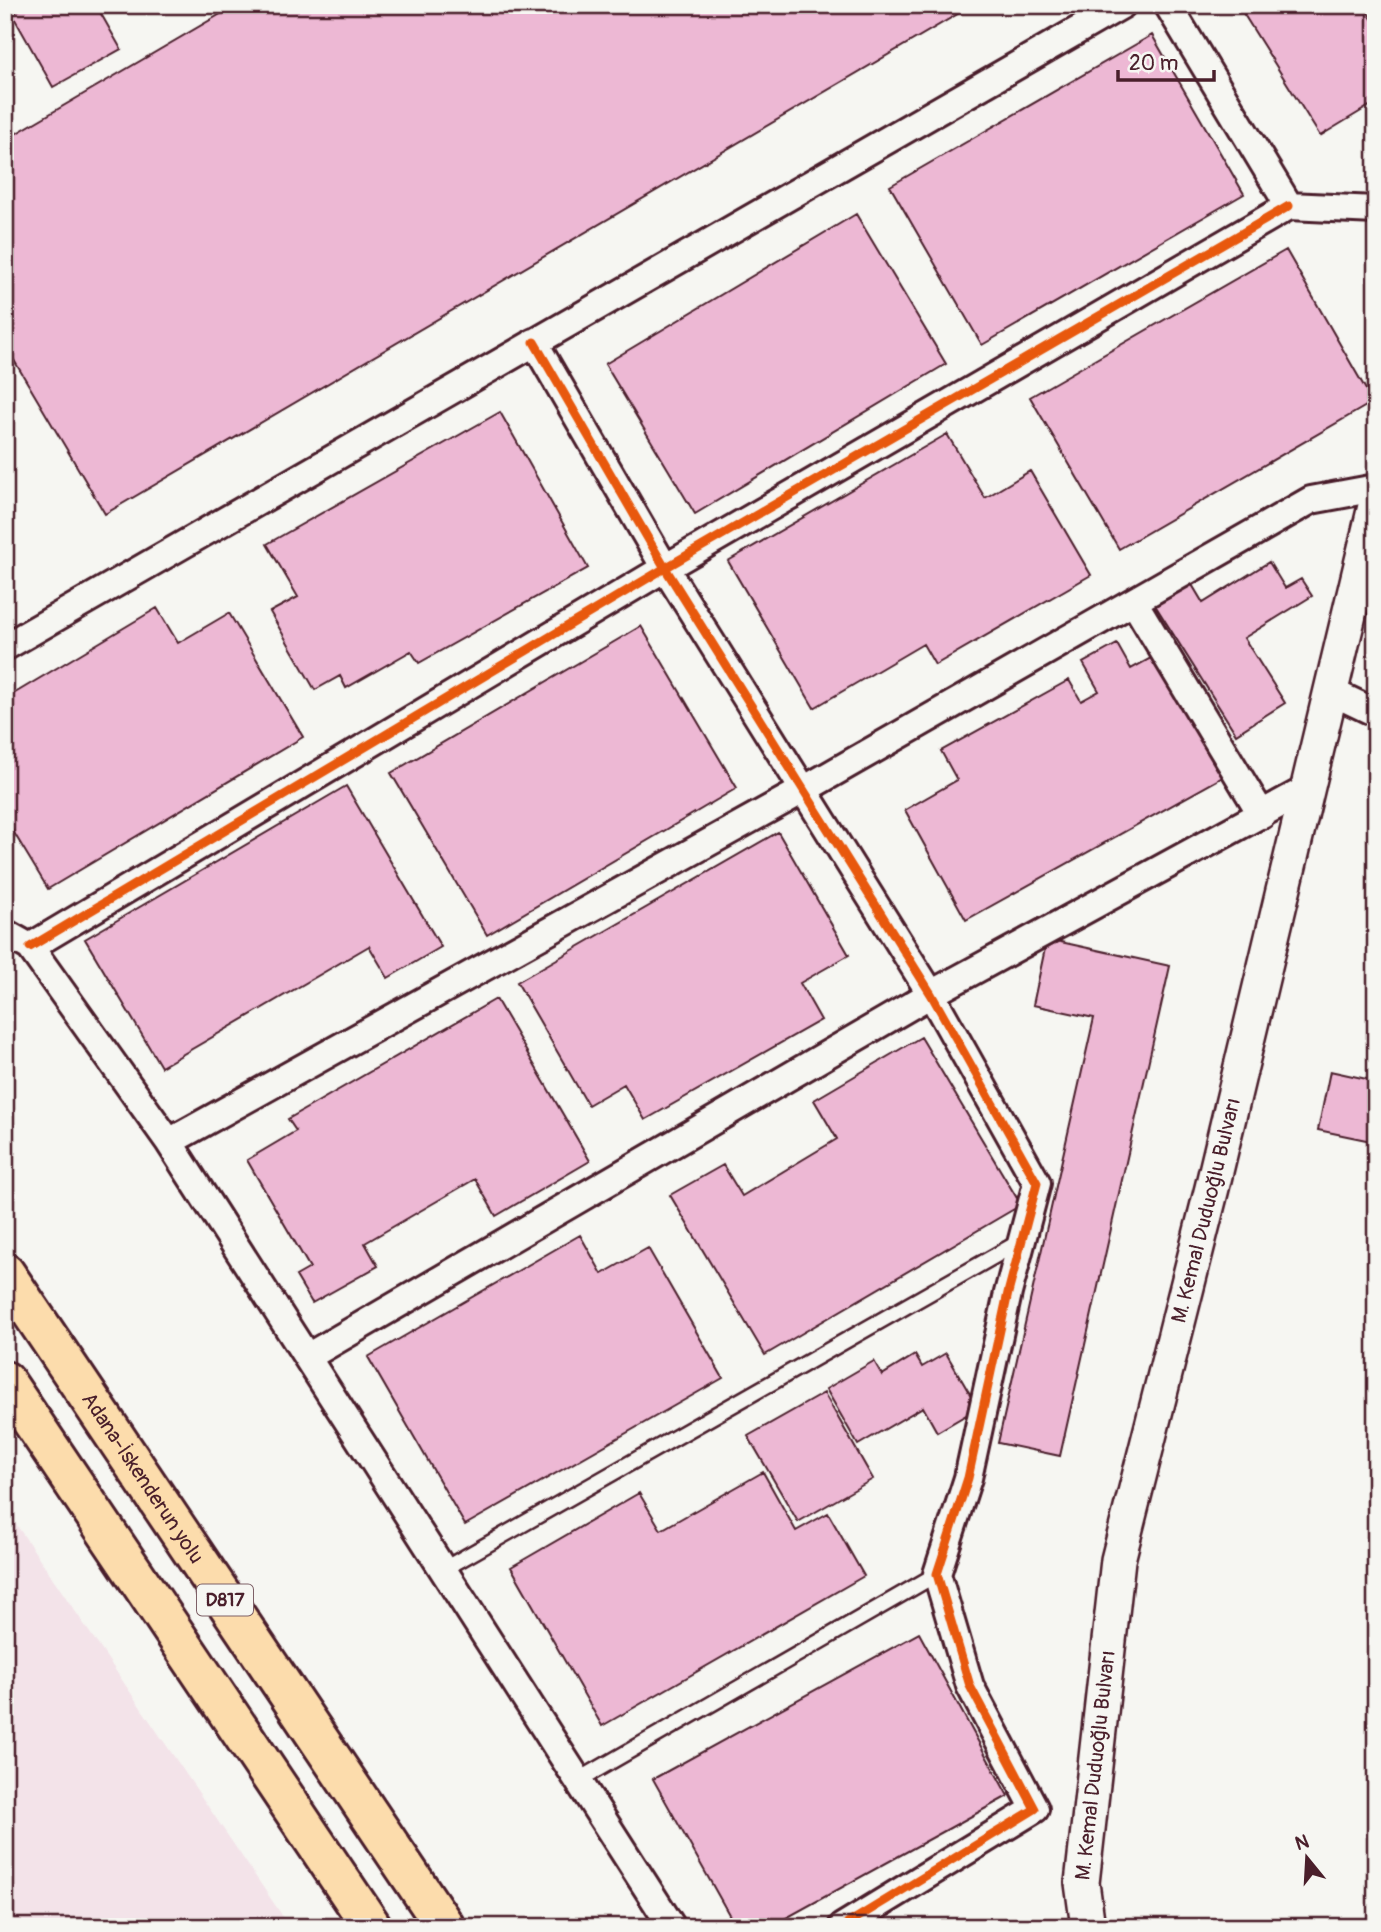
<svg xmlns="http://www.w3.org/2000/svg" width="1381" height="1932" font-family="Pangolin,sans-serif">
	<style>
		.built { fill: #f3e3e9 }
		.building { fill: #edb8d4; stroke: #4a1f2b; stroke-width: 2 }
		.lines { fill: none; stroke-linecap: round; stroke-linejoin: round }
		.service-casing { stroke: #4a1f2b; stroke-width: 19 }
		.minor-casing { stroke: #4a1f2b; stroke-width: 32 }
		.tertiary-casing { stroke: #4a1f2b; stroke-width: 38 }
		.trunk-casing { stroke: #4a1f2b; stroke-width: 44 }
		.service { stroke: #f6f6f2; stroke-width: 14 }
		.minor { stroke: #f6f6f2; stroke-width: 26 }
		.tertiary { stroke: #f6f6f2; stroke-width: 33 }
		.trunk { stroke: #fcdcac; stroke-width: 38 }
		.cycleway-casing { stroke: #f6f6f2; stroke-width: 13 }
		.cycleway { stroke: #e8590c; stroke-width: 9 }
		.labels { text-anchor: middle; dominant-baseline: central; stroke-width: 7; stroke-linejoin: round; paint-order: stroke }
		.shield { fill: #f6f6f2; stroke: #7e6067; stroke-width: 2 }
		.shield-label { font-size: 19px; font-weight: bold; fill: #4a1f2b }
		.street-label { font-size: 21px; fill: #4a1f2b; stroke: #f6f6f2 }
	</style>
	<rect width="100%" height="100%" fill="#f6f6f2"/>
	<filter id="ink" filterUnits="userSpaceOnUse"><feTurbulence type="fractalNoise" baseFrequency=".0143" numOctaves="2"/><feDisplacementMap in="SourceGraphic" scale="14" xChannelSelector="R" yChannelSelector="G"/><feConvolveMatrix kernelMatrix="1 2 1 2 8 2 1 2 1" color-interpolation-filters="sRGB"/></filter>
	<g filter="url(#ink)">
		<path class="built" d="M 5,1508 L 290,1927 L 5,1927 Z"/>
		<path class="building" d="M 28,5 L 96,5 L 121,49 L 53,87 L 12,14 Z
			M 236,5 L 973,5 L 105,514 L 5,345 L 5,140 Z
			M 1238,5 L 1363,5 L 1376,25 L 1376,102 L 1320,136 Z
			M 1152,35 L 1244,194 L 982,345 L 890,186 Z
			M 856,214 L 946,364 L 695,514 L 605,364 Z
			M 1286,250 L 1373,402 L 1119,549 L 1030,397 Z
			M 500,412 L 588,568 L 419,663 L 411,651 L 346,688 L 340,676 L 315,690 L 270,612 L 298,597 L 267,544 Z
			M 947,434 L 985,498 L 1030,471 L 1091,575 L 935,665 L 923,644 L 814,708 L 728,561 Z
			M 1269,562 L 1285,588 L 1301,579 L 1312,596 L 1244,638 L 1285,703 L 1236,734 L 1155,605 L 1191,583 L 1203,603 Z
			M 157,608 L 178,643 L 229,613 L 303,737 L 48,889 L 5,818 L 5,699 Z
			M 641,626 L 737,788 L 487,935 L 391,773 Z
			M 1117,644 L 1131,669 L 1160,653 L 1228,774 L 966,920 L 905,810 L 957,780 L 941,751 L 1069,680 L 1081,701 L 1099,691 L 1083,663 Z
			M 346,786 L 441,947 L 388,978 L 369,946 L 161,1067 L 85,939 Z
			M 778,832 L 849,955 L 800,983 L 821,1020 L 645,1120 L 624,1084 L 588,1105 L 517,982 Z
			M 1047,939 L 1170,966 L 1060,1456 L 998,1443 L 1094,1018 L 1033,1005 Z
			M 496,999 L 590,1161 L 496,1216 L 475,1179 L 365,1243 L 378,1266 L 312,1303 L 296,1276 L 310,1268 L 247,1160 L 296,1131 L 288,1119 Z
			M 921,1037 L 1021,1205 L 765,1355 L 670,1195 L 723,1165 L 742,1196 L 837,1139 L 814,1100 Z
			M 1330,1071 L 1376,1081 L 1376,1142 L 1318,1130 Z
			M 580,1235 L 602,1274 L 648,1248 L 723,1378 L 465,1525 L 368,1357 Z
			M 946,1353 L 978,1408 L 937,1432 L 923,1407 L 858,1445 L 826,1389 L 874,1361 L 882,1375 L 915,1355 L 922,1367 Z
			M 824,1393 L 873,1479 L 798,1522 L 748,1436 Z
			M 763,1472 L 796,1531 L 828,1513 L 864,1576 L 602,1726 L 511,1567 L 639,1493 L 661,1530 Z
			M 919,1633 L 1008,1796 L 770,1927 L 736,1927 L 653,1779 Z"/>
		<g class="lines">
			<defs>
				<path id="service" d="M 444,1569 L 1021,1241
					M 579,1780 L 937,1574"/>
				<path id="minor" d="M 1168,5 L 1289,206 L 1376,210
					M 534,342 L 665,568 L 931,994 L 1037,1183 L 1008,1293 L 968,1478 L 937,1574 L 970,1686 L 1035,1809 L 842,1927
					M 1134,602 L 1262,815
					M 5,647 L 1122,5
					M 1332,692 L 1376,713
					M 5,933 L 30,947 L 169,1142 L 672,1927
					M 30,947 L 665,568 L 1289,206
					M 169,1142 L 805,789 L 1311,500 L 1376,488
					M 309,1356 L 931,994 L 1307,789"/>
				<g id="tertiary">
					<path id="s1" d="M 1088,1927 L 1082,1883 L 1118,1560 L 1212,1188 L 1376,502"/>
				</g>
				<g id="trunk">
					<path id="s2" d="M 5,1273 L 445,1927"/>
					<path d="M 5,1381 L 372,1927"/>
				</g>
			</defs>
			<use href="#service" class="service-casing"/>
			<use href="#minor" class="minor-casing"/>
			<use href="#tertiary" class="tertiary-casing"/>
			<use href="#trunk" class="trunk-casing"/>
			<use href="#service" class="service"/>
			<use href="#minor" class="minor"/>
			<use href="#tertiary" class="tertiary"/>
			<use href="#trunk" class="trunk"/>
			<defs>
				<path id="cycleway" d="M 534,342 L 665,568 L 931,994 L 1037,1183 L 1008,1293 L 968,1478 L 937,1574 L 970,1686 L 1035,1809 L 842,1927
					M 30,947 L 665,568 L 1289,206"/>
			</defs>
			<use href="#cycleway" class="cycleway-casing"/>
			<use href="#cycleway" class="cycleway"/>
		</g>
	</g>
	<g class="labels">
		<rect class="shield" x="197" y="1584.5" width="56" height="31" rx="5"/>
		<g class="shield-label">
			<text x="225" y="1600">D817</text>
		</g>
		<g class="street-label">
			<text stroke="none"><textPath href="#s1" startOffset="730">M. Kemal Duduoğlu Bulvarı</textPath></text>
			<text stroke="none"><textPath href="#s2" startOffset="247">Adana-İskenderun yolu</textPath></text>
			<text stroke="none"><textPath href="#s1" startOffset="163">M. Kemal Duduoğlu Bulvarı</textPath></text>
		</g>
	</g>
	<rect width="1381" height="1932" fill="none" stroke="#f6f6f2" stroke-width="28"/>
	<rect x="14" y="14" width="1353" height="1904" fill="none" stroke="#4a1f2b" stroke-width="2.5" filter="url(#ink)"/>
	<g transform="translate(1307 1858) rotate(342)" stroke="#f6f6f2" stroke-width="5" paint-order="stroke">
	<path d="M0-5L12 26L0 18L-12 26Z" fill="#4a1f2b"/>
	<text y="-10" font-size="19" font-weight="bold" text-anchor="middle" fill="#4a1f2b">N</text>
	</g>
	<path d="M1118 70v10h96v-10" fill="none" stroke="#4a1f2b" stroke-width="3.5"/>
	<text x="1129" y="70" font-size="21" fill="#4a1f2b" stroke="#f6f6f2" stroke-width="5" paint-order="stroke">20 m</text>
</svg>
